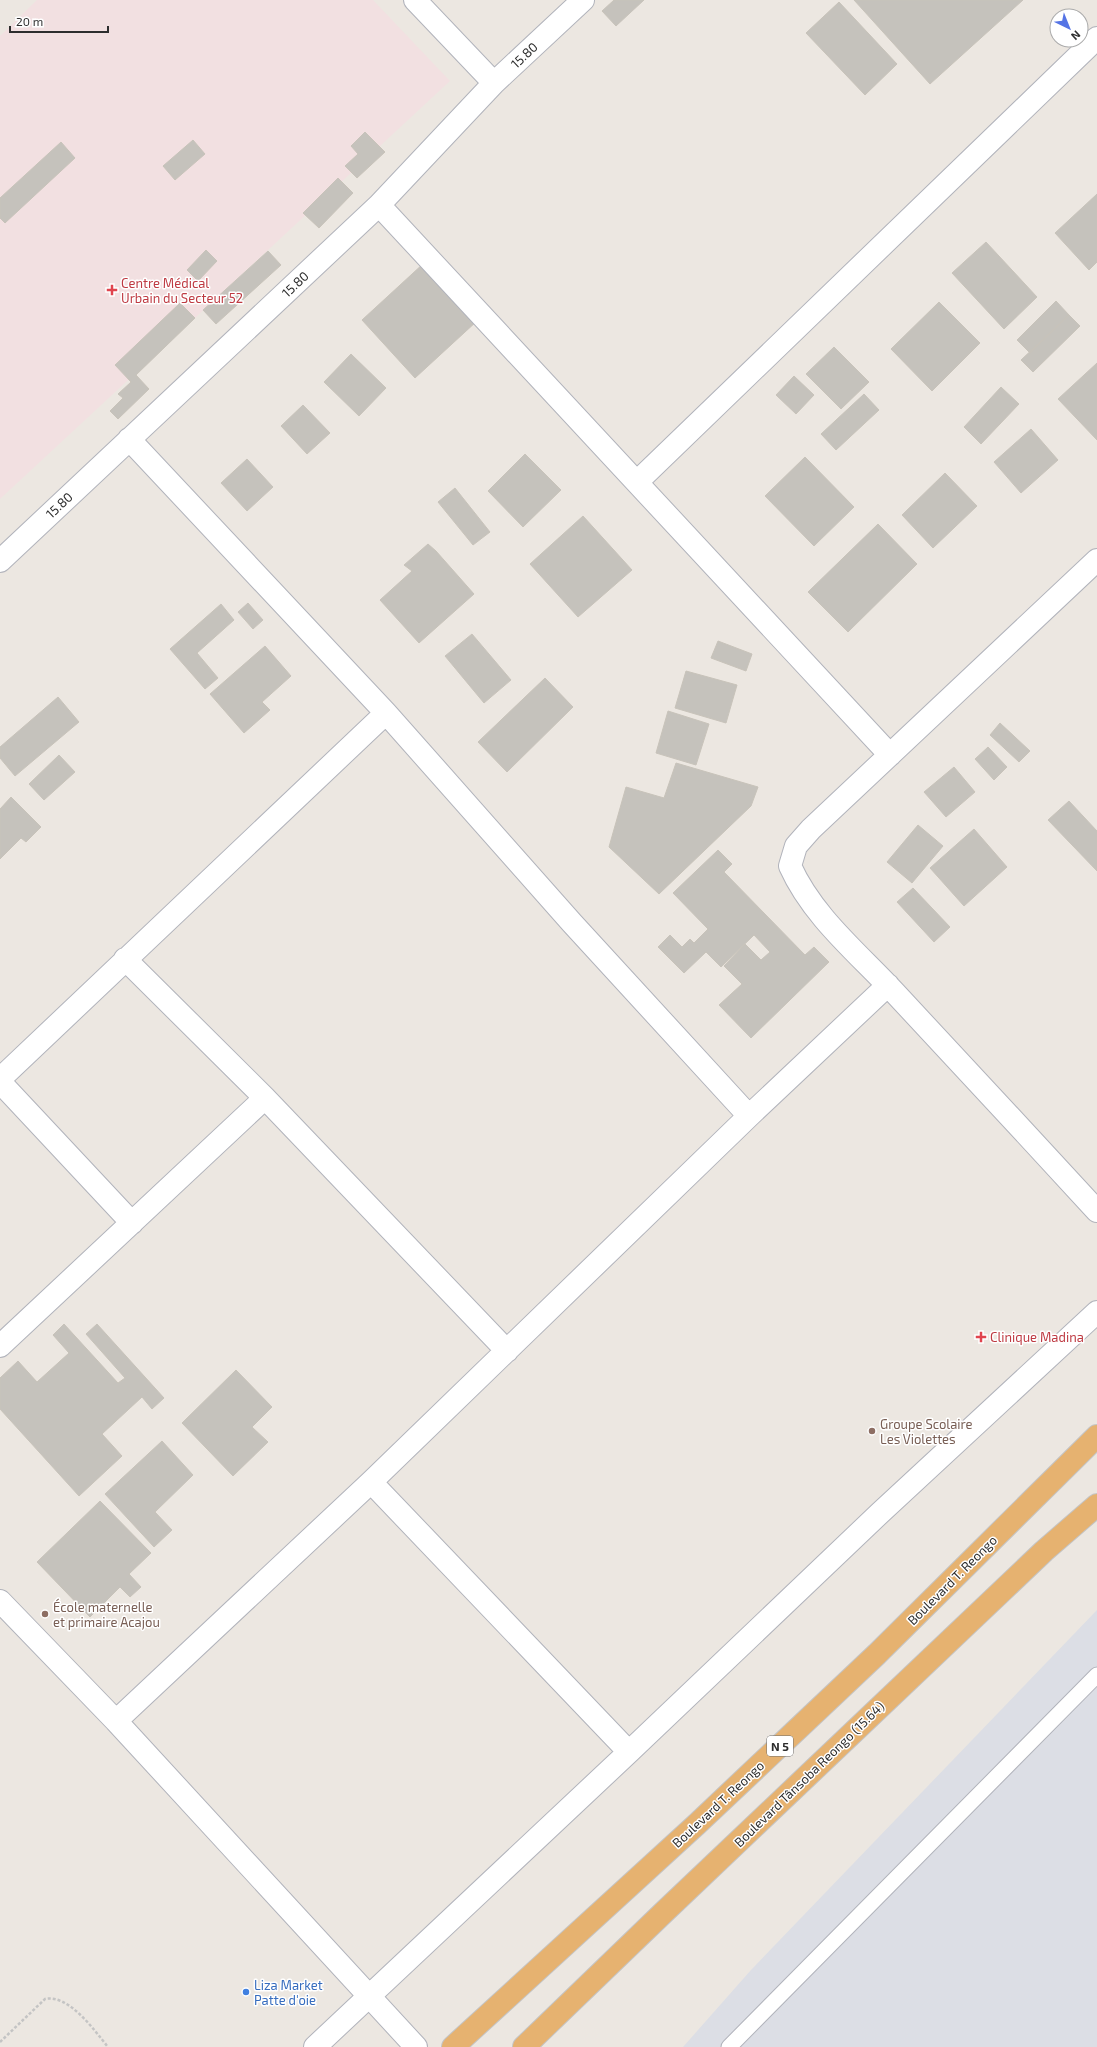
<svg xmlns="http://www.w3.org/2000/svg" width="1097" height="2047" font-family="'Exo 2',sans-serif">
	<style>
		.medical { fill: #f2e0e1 }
		.airport { fill: #dcdee5 }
		.building { fill: #c5c2bc; stroke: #c8c3ba }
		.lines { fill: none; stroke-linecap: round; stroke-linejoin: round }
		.service-casing { stroke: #b1b3bb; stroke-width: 17 }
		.minor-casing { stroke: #b1b3bb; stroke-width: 24 }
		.trunk-casing { stroke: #c4c4c4; stroke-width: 24 }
		.path { stroke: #c4c4c4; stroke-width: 2.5; stroke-dasharray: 3 2; stroke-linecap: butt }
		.service { stroke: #fff; stroke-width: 15 }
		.minor { stroke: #fff; stroke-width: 22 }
		.trunk { stroke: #e6b270; stroke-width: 22 }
		.health-dot { fill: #e0444e; stroke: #fff; stroke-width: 1.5 }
		.education-dot { fill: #8d6e63; stroke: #fff; stroke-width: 1.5 }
		.shop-dot { fill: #3f7fe0; stroke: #fff; stroke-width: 1.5 }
		.labels { text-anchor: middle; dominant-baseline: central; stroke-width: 3; stroke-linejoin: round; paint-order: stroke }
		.shield { fill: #fff; stroke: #6c6c6c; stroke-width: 1 }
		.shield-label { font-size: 12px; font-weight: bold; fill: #2d2d2d }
		.street-label { font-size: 13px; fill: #2d2d2d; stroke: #fff }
		.health-label { font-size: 13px; fill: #be3a42; stroke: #fff; text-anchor: start }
		.education-label { font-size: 13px; fill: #785e54; stroke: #fff; text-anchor: start }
		.shop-label { font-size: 13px; fill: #366cbe; stroke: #fff; text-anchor: start }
	</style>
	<rect width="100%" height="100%" fill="#ece7e1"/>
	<path class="medical" d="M 37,0 L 373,0 L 450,81 L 0,499 L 0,36 Z"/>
	<path class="airport" d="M 1097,1610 L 1097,2047 L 683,2047 L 751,1970 Z"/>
	<path class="building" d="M 614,0 L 644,0 L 616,26 L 602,11 Z
		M 854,0 L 1023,0 L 930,84 Z
		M 839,2 L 897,64 L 865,95 L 806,33 Z
		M 365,132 L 385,152 L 357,178 L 345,166 L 358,154 L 351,146 Z
		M 193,140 L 205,154 L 175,180 L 163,166 Z
		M 61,142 L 75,158 L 5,223 L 0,218 L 0,198 Z
		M 338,178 L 353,193 L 319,228 L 303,213 Z
		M 1097,194 L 1097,262 L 1089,270 L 1055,233 Z
		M 986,242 L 1037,297 L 1004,329 L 952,273 Z
		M 206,250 L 217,261 L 198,281 L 187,270 Z
		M 268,251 L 281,265 L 216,324 L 203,310 Z
		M 424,263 L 477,321 L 415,378 L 362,320 Z
		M 1056,301 L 1069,315 L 1030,353 L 1017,340 Z
		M 939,302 L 980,343 L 932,391 L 891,349 Z
		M 180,303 L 195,318 L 136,375 L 149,389 L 118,419 L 110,411 L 123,398 L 118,394 L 131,382 L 115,365 Z
		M 1069,315 L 1080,326 L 1033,372 L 1021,360 Z
		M 834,347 L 869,382 L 841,409 L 806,374 Z
		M 351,354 L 386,388 L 359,416 L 324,382 Z
		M 1097,363 L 1097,440 L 1058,399 Z
		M 794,376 L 814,395 L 796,414 L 776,395 Z
		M 1001,387 L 1019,404 L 981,444 L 964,427 Z
		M 864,394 L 879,410 L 836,450 L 821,434 Z
		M 303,405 L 330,433 L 307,454 L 281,426 Z
		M 1031,429 L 1058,460 L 1021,493 L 994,462 Z
		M 525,454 L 561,490 L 523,527 L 488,491 Z
		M 805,457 L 854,507 L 814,546 L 765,496 Z
		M 247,459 L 273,487 L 247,511 L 221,483 Z
		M 945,473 L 977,506 L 933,548 L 902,515 Z
		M 455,488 L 490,532 L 473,545 L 438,502 Z
		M 583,516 L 632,570 L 578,617 L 530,564 Z
		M 878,524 L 917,564 L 848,632 L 808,592 Z
		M 428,544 L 436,551 L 474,594 L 419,643 L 380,600 L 412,571 L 404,565 Z
		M 248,603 L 263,620 L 253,629 L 238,612 Z
		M 221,604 L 234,620 L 197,653 L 218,678 L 205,689 L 170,649 Z
		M 472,634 L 511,680 L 484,703 L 445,656 Z
		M 718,641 L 752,654 L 746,671 L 711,658 Z
		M 265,646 L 291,676 L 262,702 L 270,710 L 244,733 L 210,694 Z
		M 686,671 L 737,685 L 726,723 L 675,708 Z
		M 545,678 L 573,707 L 507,772 L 478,742 Z
		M 58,697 L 79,722 L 15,776 L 0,758 L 0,747 Z
		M 668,711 L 709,724 L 696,765 L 656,753 Z
		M 1000,723 L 1030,751 L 1019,762 L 990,735 Z
		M 988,747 L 1007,767 L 994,780 L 975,759 Z
		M 59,755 L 75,772 L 44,800 L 29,784 Z
		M 676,763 L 758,787 L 751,806 L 659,894 L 609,847 L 626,787 L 664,798 Z
		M 954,767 L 975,792 L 946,817 L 924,792 Z
		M 11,797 L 41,827 L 26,842 L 21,838 L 0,859 L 0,809 Z
		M 1069,801 L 1097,831 L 1097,871 L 1048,820 Z
		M 918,825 L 943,846 L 912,883 L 887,862 Z
		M 974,829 L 1007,867 L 964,906 L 930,868 Z
		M 718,850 L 732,864 L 724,872 L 805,955 L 814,947 L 829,962 L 751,1038 L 719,1005 L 742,984 L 724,966 L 745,944 L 761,960 L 770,952 L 754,935 L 721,967 L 706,952 L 684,973 L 658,947 L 670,935 L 682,947 L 690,939 L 694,943 L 708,929 L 673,893 Z
		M 913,888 L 950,927 L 934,942 L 897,902 Z
		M 64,1324 L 118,1383 L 125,1378 L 86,1334 L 97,1324 L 164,1398 L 152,1409 L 142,1397 L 102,1434 L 122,1456 L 79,1496 L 0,1409 L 0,1378 L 18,1361 L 37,1382 L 69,1353 L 53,1335 Z
		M 236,1370 L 272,1407 L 252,1427 L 268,1442 L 233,1476 L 182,1423 Z
		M 162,1441 L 193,1475 L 155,1512 L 172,1530 L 154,1547 L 105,1494 Z
		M 100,1501 L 151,1553 L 129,1574 L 141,1587 L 130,1597 L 120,1587 L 90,1617 L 37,1562 Z"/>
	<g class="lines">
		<defs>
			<path id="service" d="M 729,2047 L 1097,1675"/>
			<path id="minor" d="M 415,0 L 494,83
				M 379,205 L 890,755
				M 129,439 L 386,713 L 572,923 L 749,1116
				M 637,482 L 1097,38
				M 1097,560 L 811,829 L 796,846 L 790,866 C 813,917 858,953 895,993 C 963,1066 1030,1138 1097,1211
				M 0,561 L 379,205 L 494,83 L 583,0
				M 125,959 L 265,1098 L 507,1351
				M 0,1079 L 386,713
				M 0,1082 L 132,1223
				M 0,1346 L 265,1098
				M 371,1482 L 629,1752
				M 0,1601 L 116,1721 L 416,2047
				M 116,1721 L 371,1482 L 749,1116 L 888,985
				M 315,2047 L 629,1752 L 880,1513 L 1097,1312"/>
			<path id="trunk" d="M 453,2047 L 697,1824 L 877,1654 L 1097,1436
				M 524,2047 L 663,1913 L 1044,1551 L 1097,1505"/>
		</defs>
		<use href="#service" class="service-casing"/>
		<use href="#minor" class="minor-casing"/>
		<use href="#trunk" class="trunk-casing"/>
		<path class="path" d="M 0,2042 L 45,1999 C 69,1994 94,2030 108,2047"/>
		<use href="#service" class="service"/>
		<use href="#minor" class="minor"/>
		<use href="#trunk" class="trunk"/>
	</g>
	<g class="health-dot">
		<path d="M110 284h4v4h4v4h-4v4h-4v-4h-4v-4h4z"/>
		<path d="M979 1331h4v4h4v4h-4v4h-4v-4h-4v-4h4z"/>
	</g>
	<g class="education-dot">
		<circle cx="872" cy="1431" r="4"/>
		<circle cx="45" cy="1614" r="4"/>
	</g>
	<circle class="shop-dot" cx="246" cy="1992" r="4"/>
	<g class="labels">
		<rect class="shield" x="767" y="1736" width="26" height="20" rx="3"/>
		<g class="shield-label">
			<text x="780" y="1746">N 5</text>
		</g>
		<g class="street-label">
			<text transform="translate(524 55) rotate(-43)">15.80</text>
			<text transform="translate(295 284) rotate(-43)">15.80</text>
			<text transform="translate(59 505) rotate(-43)">15.80</text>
			<text transform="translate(952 1580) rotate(-45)">Boulevard T. Reongo</text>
			<text transform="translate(809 1774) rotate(-44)">Boulevard Tânsoba Reongo (15.64)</text>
			<text transform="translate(718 1804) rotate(-43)">Boulevard T. Reongo</text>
		</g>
		<g class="health-label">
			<text x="121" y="283">Centre Médical<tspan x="121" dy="15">Urbain du Secteur 52</tspan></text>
			<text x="990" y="1337">Clinique Madina</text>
		</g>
		<g class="education-label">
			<text x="880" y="1424">Groupe Scolaire<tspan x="880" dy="15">Les Violettes</tspan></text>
			<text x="53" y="1607">École maternelle<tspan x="53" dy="15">et primaire Acajou</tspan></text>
		</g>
		<g class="shop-label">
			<text x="254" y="1985">Liza Market<tspan x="254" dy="15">Patte d'oie</tspan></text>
		</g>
	</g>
	<g transform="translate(1069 28) rotate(137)"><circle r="19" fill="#ffffff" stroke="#ababab"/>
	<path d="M0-3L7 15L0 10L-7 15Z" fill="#5574e5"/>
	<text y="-6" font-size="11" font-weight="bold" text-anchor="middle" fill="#2d2d2d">N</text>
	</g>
	<path d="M10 26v6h98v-6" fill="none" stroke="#2d2d2d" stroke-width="2"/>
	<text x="16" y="26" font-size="12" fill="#2d2d2d" stroke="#ffffff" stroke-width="3" paint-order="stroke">20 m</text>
</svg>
